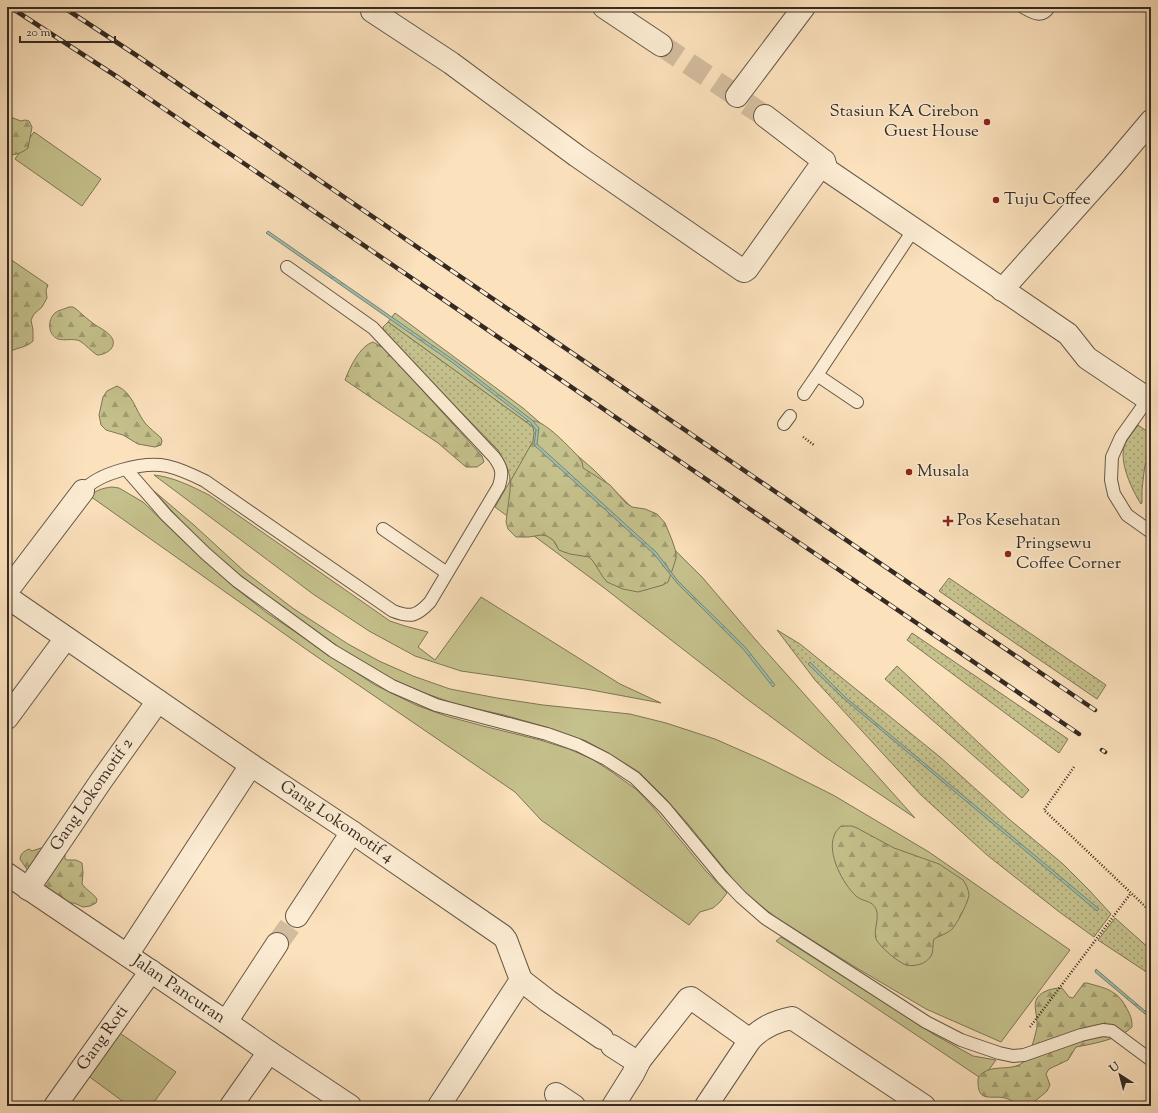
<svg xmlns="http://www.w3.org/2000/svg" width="1158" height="1113" font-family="'Sorts Mill Goudy',serif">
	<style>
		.grass { fill: #c5c18c; stroke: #7d7657 }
		.forest { fill: url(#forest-firs); stroke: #7d7657 }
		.park { fill: url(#park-dots); stroke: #7d7657 }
		.water { fill: url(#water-ripples); stroke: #758375 }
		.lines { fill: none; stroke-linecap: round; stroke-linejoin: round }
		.minor-tunnel { stroke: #d3bc9d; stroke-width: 22; stroke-dasharray: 22 11; stroke-linecap: butt }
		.service-casing { stroke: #665848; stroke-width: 14 }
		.minor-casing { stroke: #665848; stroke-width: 24 }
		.path { stroke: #352a22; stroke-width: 2.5; stroke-dasharray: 1 2; stroke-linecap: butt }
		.service { stroke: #fcecd3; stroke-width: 12 }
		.minor { stroke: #fcecd3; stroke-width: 22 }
		.rail-casing { stroke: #352a22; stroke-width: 4.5 }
		.rail { stroke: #fcecd3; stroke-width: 3; stroke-dasharray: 9; stroke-linecap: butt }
		.poi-dot { fill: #8f2418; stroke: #fcecd3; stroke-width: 1.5 }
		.labels { text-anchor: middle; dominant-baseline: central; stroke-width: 3; stroke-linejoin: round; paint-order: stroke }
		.poi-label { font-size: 17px; fill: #352a22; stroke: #fcecd3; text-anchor: start }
		.street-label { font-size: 17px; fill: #352a22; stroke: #fcecd3 }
	</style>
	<defs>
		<pattern id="forest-firs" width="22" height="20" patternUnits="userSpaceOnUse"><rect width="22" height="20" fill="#c5c18c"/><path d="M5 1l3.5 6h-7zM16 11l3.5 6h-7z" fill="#a19d72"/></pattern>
		<pattern id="park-dots" width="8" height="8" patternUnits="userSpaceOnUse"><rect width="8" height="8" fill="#c5c18c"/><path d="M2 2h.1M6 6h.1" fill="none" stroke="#a19d72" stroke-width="1.8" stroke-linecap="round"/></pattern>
		<pattern id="water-ripples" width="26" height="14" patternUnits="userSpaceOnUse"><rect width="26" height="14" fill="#9fbeac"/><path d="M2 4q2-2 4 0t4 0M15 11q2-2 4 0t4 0" fill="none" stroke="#829b8c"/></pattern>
	</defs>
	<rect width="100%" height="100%" fill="#fbe1bc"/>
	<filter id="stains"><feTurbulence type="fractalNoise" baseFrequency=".005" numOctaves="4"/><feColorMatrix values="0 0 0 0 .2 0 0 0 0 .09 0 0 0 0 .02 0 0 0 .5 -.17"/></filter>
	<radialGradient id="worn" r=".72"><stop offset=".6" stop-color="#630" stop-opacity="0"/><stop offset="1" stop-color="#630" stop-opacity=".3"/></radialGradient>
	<path class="grass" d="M 34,132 L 101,179 L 82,206 L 15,159 Z
		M 395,313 L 523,408 L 594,470 L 702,577 L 755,639 L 915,818 L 825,757 L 747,699 L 603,587 L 495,507 L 533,441 L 533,427 L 388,322 Z
		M 154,475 C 173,477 191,486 209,495 L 390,621 L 405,626 L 428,632 L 418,647 L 435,660 L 481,597 L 620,684 L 661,703 L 586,689 L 461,671 L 415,656 L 369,631 L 313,594 Z
		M 112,487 L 119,488 L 143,502 L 178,536 L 233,586 L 267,613 L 375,685 L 416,705 L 446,716 L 483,726 L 540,740 L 569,749 L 592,759 L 612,772 L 637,790 L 653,807 L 706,871 L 727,893 L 720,902 L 713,908 L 700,912 L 689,925 L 541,820 L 515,792 L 310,652 L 90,496 C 96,490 103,488 112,487 Z
		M 154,491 L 195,526 L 245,572 L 294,609 L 348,644 L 379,661 L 413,676 L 450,689 L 497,698 L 543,705 L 630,714 L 666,723 L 715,739 L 765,761 L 833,795 L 929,852 L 1070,950 L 1001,1042 L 926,1009 L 855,967 L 778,919 L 751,898 L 736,883 L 688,824 L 665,798 L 639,772 L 608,753 L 586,741 L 553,729 L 504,715 L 458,705 L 397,683 L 342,651 L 241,578 L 191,532 Z
		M 781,937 L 935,1035 L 973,1056 L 996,1060 L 982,1079 L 776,941 Z
		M 114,1029 L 176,1072 L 151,1106 L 129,1106 L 83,1072 Z"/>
	<path class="forest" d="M 7,117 L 10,117 L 21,121 L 25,120 L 29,121 L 32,127 L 28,148 C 22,153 14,156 7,154 Z
		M 7,257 L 48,285 L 46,290 L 47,298 L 42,307 L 34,314 L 31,320 L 33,330 L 33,341 C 25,349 14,347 7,354 Z
		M 69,307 L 73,307 L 76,309 C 82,314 87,319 94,324 C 101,329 120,337 111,349 C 107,353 102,355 97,355 C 91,351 86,345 80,341 C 73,338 65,341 58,339 C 48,335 47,320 55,313 C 58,310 65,309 69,307 Z
		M 373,342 L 384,348 L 482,456 L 484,462 L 477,467 L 466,467 L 438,443 L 345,380 C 350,367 360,346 373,342 Z
		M 117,386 C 133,393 135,410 145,423 C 149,428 156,433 161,438 L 162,441 L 161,445 L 155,447 L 138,444 L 123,435 L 106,430 L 101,425 L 99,415 L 103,397 L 107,391 Z
		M 528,421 C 528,421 533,421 534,421 C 546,422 569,447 578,456 L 582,462 L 583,468 L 610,485 L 626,503 L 632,507 L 645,509 L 657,514 L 665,523 L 672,540 L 676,552 L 676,558 L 672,571 L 668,582 L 663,585 L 638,592 L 623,589 L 607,582 L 603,577 L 593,561 L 589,557 L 570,554 L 564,552 L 559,550 L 553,540 L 547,536 L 541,535 L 529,537 L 516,537 L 508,529 L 506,522 L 510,491 L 511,440 L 522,423 Z
		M 841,826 L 852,826 L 857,828 L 894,848 L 939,864 L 963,880 C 966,884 968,889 969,894 C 969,901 956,926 951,930 C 946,934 939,936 934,939 C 932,944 934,951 931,956 C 926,964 915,967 906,965 C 898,962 880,947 876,939 C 873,930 880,918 876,909 C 872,900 863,902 856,896 C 843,884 827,854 834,836 C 835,832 838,829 841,826 Z
		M 44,847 L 65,850 L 65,859 L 67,860 L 76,860 L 82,863 L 83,873 L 82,884 C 86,890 93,893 97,899 L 96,903 L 90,906 L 83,907 L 74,903 L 62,905 L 30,874 L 20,859 C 21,853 23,852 29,849 L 32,851 Z
		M 1084,983 L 1087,983 C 1104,988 1116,989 1126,1007 C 1130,1015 1132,1017 1132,1027 C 1121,1039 1092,1044 1076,1047 L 1068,1060 L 1049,1069 L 1046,1074 L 1050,1085 L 1047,1091 C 1044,1094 1030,1105 1028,1106 C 1020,1108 1014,1101 1008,1099 C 993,1093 977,1106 978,1079 C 979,1076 982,1073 984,1072 C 997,1064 1017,1073 1027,1058 C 1030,1055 1037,1030 1037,1026 C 1038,1012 1029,1000 1044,992 C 1050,989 1055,988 1062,988 L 1069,997 L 1073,998 Z"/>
	<path class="park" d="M 388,322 L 533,427 L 534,433 L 533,441 L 510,482 C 510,470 504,461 498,450 L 384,333 L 383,327 Z
		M 1138,425 L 1151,434 L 1151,454 L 1145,465 L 1144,472 L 1142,490 L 1142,503 L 1141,504 C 1132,490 1118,461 1125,444 C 1128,438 1134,431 1138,425 Z
		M 949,578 L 1106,685 L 1097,699 L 939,591 Z
		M 777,630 L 800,644 L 940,757 L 1009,819 L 1063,864 L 1088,889 L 1111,914 L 1094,937 L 1058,911 L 987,855 L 921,795 L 815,680 Z
		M 912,633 L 1068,739 L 1059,753 L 907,640 Z
		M 897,666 L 1029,790 L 1022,798 L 885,679 Z
		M 1115,918 L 1151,950 L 1151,975 L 1098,940 Z"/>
	<path class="water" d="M 268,231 L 455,361 L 532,420 L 539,428 L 537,444 L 656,552 L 678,581 L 746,648 L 775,685 L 773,687 L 744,650 L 677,583 L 654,554 L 534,445 L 536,430 L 530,422 L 453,363 L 266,233 Z
		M 810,662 L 845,697 L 1099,909 L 1097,911 L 843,698 L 808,664 Z
		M 1096,969 L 1151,1016 L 1151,1019 L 1095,972 Z"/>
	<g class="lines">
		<path class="minor-tunnel" d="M 661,45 L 734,94
			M 747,104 L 765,116
			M 277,944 L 297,916"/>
		<defs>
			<path id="service" d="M 1023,7 C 1032,12 1042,19 1049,7
				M 804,394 L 817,375
				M 1148,399 L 1121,437 L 1112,457 L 1111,480 L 1114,494 L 1127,515 L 1151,532
				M 857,402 L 817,375 L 914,229
				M 784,424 L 790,416
				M 126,469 L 166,515 L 205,553 L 237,581 L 333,651 L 392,686 L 436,705 L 547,734 L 578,745 L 606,759 L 635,778 L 665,808 L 722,877 L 741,897 L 765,918 L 926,1022 L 961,1040 L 999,1053 L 1013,1056 L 1024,1055 L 1081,1035 L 1103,1030 L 1112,1031 L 1151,1060
				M 83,491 C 98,473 144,461 167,466 C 180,469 193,475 205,481 L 393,611 C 411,618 417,616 430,602 L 499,486 C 503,473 502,468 494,457 L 373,328 L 287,267
				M 383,529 L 447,573"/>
			<g id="minor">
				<path d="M 604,7 L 661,45"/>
				<path d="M 372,11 L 451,63 L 577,156 L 742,270 L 744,271 L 747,269 L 824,161"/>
				<path d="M 737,96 L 804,7"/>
				<path d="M 765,116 L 824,161 L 827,170 L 1068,334 L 1087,358 L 1151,401"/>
				<path d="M 1002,290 L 1113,166 L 1151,121"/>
				<path d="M 7,591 L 83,491"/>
				<path id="s1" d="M 7,597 L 251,765 L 352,832 L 503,936 L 506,940 L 521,980 L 439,1106"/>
				<path d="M 7,718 L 66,638"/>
				<path id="s2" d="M 7,874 L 226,1022 L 269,1052 L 350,1106"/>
				<path id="s3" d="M 28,889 L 101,781 L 158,701"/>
				<path d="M 297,916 L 352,832"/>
				<path d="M 127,955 L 251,765"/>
				<path d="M 521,980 L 548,1001 L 602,1038"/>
				<path d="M 226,1022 L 277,944"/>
				<path d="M 612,1046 L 637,1062 L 640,1060 L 688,999 L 691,998 L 750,1040"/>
				<path d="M 556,1094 L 574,1106"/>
				<path id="s4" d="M 55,1106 L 151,971"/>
				<path d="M 231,1106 L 269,1052"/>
				<path d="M 613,1106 L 633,1074 L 640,1060"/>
				<path d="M 706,1106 L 750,1040 C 761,1028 776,1021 792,1018 L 924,1106"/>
			</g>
		</defs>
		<use href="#service" class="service-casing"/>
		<use href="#minor" class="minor-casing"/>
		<path class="path" d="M 803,437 L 814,445
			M 1074,767 L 1044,810 L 1151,912
			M 1030,1027 L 1131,893"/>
		<use href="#service" class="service"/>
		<use href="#minor" class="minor"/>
		<defs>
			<path id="rail" d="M 10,7 L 119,78 L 1079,734
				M 63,7 L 136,55 L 1095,710
				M 1102,750 L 1105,752"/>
		</defs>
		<use href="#rail" class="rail-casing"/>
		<use href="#rail" class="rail"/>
	</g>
	<g class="poi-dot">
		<circle cx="987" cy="122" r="4"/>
		<circle cx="996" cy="200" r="4"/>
		<circle cx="909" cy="472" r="4"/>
		<path d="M946 515h4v4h4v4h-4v4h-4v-4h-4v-4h4z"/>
		<circle cx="1008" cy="554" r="4"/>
	</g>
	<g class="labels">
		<g class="poi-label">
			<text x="979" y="112" text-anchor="end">Stasiun KA Cirebon<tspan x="979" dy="20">Guest House</tspan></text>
			<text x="1004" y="200">Tuju Coffee</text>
			<text x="917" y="472">Musala</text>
			<text x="957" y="521">Pos Kesehatan</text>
			<text x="1016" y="544">Pringsewu<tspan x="1016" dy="20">Coffee Corner</tspan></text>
		</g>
		<g class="street-label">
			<text stroke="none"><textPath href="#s3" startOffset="114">Gang Lokomotif 2</textPath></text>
			<text stroke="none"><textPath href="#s1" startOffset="399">Gang Lokomotif 4</textPath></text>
			<text stroke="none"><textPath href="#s2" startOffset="207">Jalan Pancuran</textPath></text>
			<text stroke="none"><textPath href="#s4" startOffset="83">Gang Roti</textPath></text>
		</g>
	</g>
	<rect width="1158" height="1113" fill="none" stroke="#fbe1bc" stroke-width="24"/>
	<rect x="8" y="8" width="1142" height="1097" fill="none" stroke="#352a22" stroke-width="2"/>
	<rect x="12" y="12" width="1134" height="1089" fill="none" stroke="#352a22"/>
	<g transform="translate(1120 1075) rotate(324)" stroke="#fcecd3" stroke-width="3" paint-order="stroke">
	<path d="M0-3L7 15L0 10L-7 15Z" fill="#352a22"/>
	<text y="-6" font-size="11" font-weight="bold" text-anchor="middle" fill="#352a22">U</text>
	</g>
	<path d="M20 36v6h95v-6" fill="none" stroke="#352a22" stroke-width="2"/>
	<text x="26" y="36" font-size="12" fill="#352a22" stroke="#fcecd3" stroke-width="3" paint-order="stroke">20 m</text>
	<rect width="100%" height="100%" filter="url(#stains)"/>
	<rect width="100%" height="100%" fill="url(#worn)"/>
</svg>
